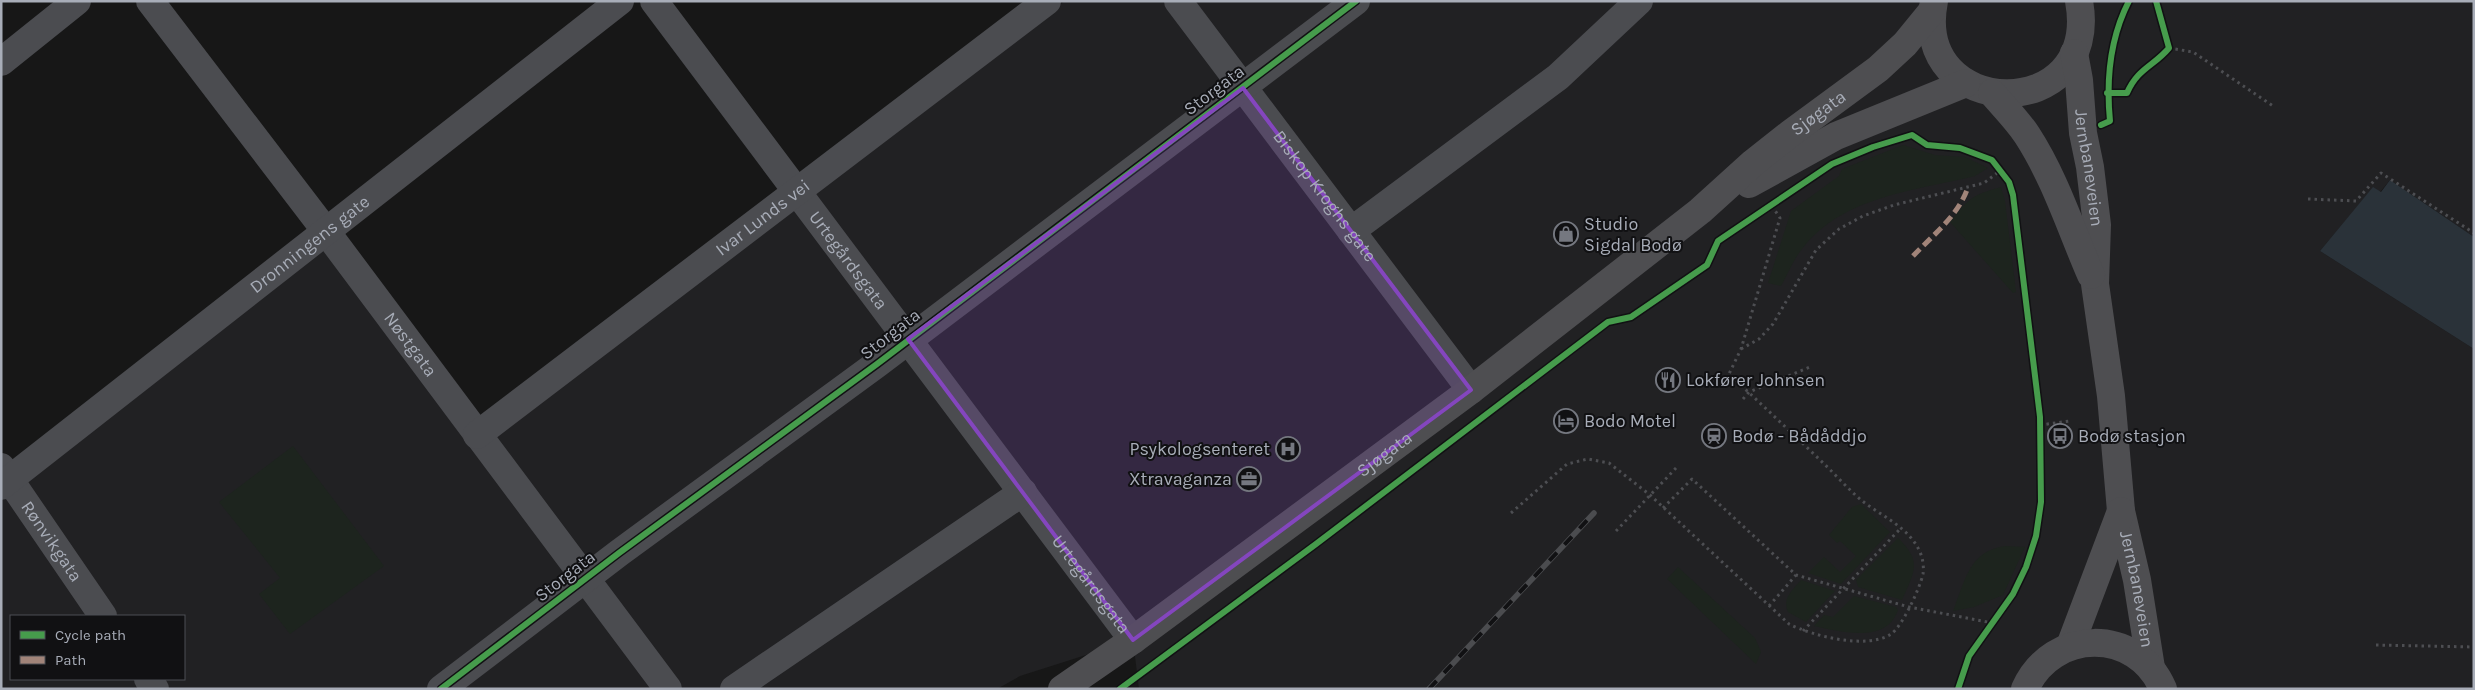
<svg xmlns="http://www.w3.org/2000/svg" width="2475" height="690" font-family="Karla,sans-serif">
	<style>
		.built { fill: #212123; fill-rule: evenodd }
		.green { fill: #1d241e }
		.water { fill: #2a3239 }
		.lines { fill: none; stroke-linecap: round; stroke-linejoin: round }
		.path { stroke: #4d4e52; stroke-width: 3; stroke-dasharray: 2.5 4; stroke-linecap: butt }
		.minor { stroke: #4b4c50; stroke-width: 28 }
		.highway { stroke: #4e4e51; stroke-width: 28 }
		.rail-casing { stroke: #4b4c4f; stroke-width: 5.5 }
		.rail { stroke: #111113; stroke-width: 4; stroke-dasharray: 11; stroke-linecap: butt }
		.quiet { stroke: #a18479; stroke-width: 5; stroke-dasharray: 10 5; stroke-linecap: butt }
		.cycleway-casing { stroke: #111113; stroke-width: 9 }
		.cycleway { stroke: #469c4c; stroke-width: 6 }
		.marked { fill: #8446be; fill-opacity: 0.2; stroke: #8446be; stroke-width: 4; stroke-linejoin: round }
		.labels { text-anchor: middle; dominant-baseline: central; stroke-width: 4; stroke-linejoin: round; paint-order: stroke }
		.street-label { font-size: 18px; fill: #a8adb8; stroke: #111113 }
		.poi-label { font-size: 18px; fill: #a8adb8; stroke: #111113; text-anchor: start }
	</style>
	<rect width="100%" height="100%" fill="#171717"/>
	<path class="built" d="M 1065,1 L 2474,1 L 2474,237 L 2390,180 L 2380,192 L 2373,188 L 2320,251 L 2474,349 L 2474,689 L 1139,689 L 1133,640 L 1020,676 L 997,689 L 1,689 L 1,486 L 325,230 L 475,441 L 797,191 ZM 11,616 L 184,616 L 184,679 L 11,679 Z"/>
	<path class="green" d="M 1903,145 L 1935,155 L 1965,157 L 1988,168 L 1975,176 C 1914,191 1843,196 1802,249 C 1793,260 1788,274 1781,286 L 1768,283 L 1791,211 L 1839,176 L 1842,169 Z
		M 2001,187 L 2005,201 L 2016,292 L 2013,293 L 1950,222 C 1969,198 1972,195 2001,187 Z
		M 293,446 L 384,566 L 290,634 L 259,594 L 280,578 L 219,502 Z
		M 1861,504 L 1890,532 L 1841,584 L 1808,573 L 1824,557 L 1840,572 L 1856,556 L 1840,541 L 1837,543 L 1829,535 L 1852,507 Z
		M 1898,538 C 1923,562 1914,572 1902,600 L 1858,587 L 1856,580 Z
		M 2005,546 L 2025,547 L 2003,595 L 1974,607 L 1953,611 C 1965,581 1969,551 2005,546 Z
		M 1678,567 L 1755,638 L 1761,652 L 1756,664 L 1667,579 Z
		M 1801,580 L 1835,591 L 1806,622 L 1788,612 C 1782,598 1792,591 1801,580 Z
		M 1854,596 L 1896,607 L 1898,610 C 1887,644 1841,632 1814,626 L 1824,615 L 1833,617 Z"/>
	<path class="water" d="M 2390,180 L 2474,237 L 2474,349 L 2320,251 L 2373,187 L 2381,192 Z"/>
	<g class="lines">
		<path class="path" d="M 2169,48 L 2193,52 L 2273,106
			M 2308,199 L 2356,201 L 2381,173 L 2474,233
			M 1741,349 L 1759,339 L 1773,324 L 1816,250 L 1839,229 L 1863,216 L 1894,205 L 1984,183 L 2001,170
			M 1743,399 L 1749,392 L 1810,367
			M 2040,425 L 2070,421
			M 1663,508 L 1692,479 L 1796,575 L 1909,607 L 1993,623
			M 1511,513 L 1567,464 L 1588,459 L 1609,463 L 1650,495 L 1789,624 C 1813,636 1867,650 1891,634 C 1902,627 1920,588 1923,574 C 1924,567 1923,559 1920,552 C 1909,527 1881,516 1861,500 C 1847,488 1834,473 1820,460 C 1790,431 1760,403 1729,374 L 1741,349 L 1780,218 L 1774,209
			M 1616,531 L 1677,467
			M 1769,606 L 1796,575
			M 1803,631 L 1901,528
			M 2376,645 L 2474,647"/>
		<g class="minor">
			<path id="s1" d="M 150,1 L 325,230 L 668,689"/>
			<path id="s2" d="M 654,1 L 1133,640"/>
			<path id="s3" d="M 1178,1 L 1471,390"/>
			<path d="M 1,62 L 77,1"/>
			<path d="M 1351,231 L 1558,77 L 1639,1"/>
			<path id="s4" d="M 477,435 L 1047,1"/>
			<path id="s5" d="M 1,467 L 103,616"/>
			<path id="s6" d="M 1,486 L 620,1"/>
			<path d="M 148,679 L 155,689"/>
			<path d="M 441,689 L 619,553 L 877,364 L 1356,1"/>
			<path d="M 734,689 L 1023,492"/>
		</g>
		<g class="highway">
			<path d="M 1934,1 C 1910,122 2102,126 2079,1"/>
			<path id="s7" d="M 2074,53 L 2079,80 L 2083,133 L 2090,167 L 2097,225 L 2095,284 L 2111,396 L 2121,511 L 2137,580 L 2151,668"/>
			<path d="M 1992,93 C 2004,107 2017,120 2027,135 C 2055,178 2071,229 2091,275"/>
			<path d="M 1749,184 L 1836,136 L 1966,83"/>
			<path d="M 2070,646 L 2121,511"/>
			<path id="s8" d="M 1062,689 L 1133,640 L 1471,390 L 1700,211 L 1753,163 L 1791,133 L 1878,69 L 1905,44 L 1932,11"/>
			<path d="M 2025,689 C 2052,628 2137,627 2163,689"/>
		</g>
		<defs>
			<path id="rail" d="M 1429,689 L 1594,513"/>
		</defs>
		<use href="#rail" class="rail-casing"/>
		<use href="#rail" class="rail"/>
		<path class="quiet" d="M 1913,256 C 1933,235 1959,215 1968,187"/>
		<defs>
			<path id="cycleway" d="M 2107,93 L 2127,93 C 2138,68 2154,66 2169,48 L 2156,1
				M 2101,125 L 2110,121 C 2106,80 2110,38 2129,1
				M 441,689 L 619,553 L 877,364 L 1356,1
				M 1120,689 L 1316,544 L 1608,322 L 1631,317 L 1707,265 L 1718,241 L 1832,164 L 1873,147 L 1912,135 L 1927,145 L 1960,148 L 1992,160 L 2009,182 L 2013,195 L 2040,417 L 2041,502 L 2036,536 L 2026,567 L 2013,594 L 1969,656 L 1958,689"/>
		</defs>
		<use href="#cycleway" class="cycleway-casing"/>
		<use href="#cycleway" class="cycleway"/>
	</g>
	<path class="marked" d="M 1243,88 L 1471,390 L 1133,640 L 908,339 Z"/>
	<defs>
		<symbol id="shop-ring" viewBox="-11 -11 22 22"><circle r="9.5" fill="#111113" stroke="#757880" stroke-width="1.5"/><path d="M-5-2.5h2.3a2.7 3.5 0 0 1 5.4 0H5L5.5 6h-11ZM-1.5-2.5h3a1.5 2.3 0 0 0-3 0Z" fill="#757880"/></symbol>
		<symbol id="restaurant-ring" viewBox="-11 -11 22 22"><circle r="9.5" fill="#111113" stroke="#757880" stroke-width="1.5"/><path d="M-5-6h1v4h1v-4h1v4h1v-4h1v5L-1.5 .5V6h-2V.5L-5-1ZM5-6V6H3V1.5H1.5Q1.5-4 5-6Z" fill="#757880"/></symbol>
		<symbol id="hotel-ring" viewBox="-11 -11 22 22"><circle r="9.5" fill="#111113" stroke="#757880" stroke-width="1.5"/><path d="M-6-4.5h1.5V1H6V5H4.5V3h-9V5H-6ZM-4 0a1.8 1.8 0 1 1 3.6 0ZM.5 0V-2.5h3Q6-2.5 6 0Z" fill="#757880"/></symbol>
		<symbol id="station-ring" viewBox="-11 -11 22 22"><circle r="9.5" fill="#111113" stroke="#757880" stroke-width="1.5"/><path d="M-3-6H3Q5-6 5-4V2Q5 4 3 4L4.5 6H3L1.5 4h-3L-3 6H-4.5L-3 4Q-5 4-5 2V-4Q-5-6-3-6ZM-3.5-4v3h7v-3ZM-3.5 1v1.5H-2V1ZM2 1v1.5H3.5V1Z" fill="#757880"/></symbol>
		<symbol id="bus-ring" viewBox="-11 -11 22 22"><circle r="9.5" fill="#111113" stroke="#757880" stroke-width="1.5"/><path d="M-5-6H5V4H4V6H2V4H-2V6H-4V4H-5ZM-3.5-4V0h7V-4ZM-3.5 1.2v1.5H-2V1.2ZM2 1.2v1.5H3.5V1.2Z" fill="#757880"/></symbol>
		<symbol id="hospital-ring" viewBox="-11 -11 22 22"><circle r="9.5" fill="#111113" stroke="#757880" stroke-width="1.5"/><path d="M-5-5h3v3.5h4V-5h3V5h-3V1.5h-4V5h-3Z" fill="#757880"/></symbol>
		<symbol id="office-ring" viewBox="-11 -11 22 22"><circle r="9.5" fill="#111113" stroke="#757880" stroke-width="1.5"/><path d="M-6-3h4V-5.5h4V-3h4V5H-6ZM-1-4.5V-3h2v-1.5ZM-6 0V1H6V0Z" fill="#757880"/></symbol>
	</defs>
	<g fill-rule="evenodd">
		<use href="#shop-ring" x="1552" y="220" width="28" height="28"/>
		<use href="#restaurant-ring" x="1654" y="366" width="28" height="28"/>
		<use href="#hotel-ring" x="1552" y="407" width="28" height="28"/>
		<use href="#station-ring" x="1700" y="422" width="28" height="28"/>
		<use href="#bus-ring" x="2046" y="422" width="28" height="28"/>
		<use href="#hospital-ring" x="1274" y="435" width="28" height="28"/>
		<use href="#office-ring" x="1235" y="465" width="28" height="28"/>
	</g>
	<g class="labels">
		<g class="street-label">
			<text transform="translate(1214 90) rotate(-37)">Storgata</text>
			<text stroke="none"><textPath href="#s8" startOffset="951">Sjøgata</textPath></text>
			<text stroke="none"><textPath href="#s7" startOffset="116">Jernbaneveien</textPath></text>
			<text stroke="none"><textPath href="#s3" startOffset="244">Biskop Kroghs gate</textPath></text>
			<text stroke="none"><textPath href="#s4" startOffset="359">Ivar Lunds vei</textPath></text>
			<text stroke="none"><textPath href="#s6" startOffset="392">Dronningens gate</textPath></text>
			<text stroke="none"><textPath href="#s2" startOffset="324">Urtegårdsgata</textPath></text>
			<text transform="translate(890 334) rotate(-38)">Storgata</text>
			<text stroke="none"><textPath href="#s1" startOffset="431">Nøstgata</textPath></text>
			<text stroke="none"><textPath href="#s8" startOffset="399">Sjøgata</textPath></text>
			<text stroke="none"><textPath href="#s5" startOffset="90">Rønvikgata</textPath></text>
			<text transform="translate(565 576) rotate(-38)">Storgata</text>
			<text stroke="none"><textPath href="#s2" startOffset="729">Urtegårdsgata</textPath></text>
			<text stroke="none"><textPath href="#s7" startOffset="541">Jernbaneveien</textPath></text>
		</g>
		<g class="poi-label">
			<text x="1584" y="224">Studio<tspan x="1584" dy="21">Sigdal Bodø</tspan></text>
			<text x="1686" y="380">Lokfører Johnsen</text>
			<text x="1584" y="421">Bodo Motel</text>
			<text x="1732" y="436">Bodø - Bådåddjo</text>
			<text x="2078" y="436">Bodø stasjon</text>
			<text x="1270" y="449" text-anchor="end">Psykologsenteret</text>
			<text x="1232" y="479" text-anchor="end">Xtravaganza</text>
		</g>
	</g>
	<rect width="2475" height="690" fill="none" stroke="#a8adb8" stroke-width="5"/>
	<rect x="10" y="615" width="175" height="65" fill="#111113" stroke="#4d4f55"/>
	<rect x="20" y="631" width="25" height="8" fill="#469c4c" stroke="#4d4f55"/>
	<text x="55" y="640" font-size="15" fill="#a8adb8">Cycle path</text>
	<rect x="20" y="656" width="25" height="8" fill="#a18479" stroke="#4d4f55"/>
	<text x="55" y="665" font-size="15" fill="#a8adb8">Path</text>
</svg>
